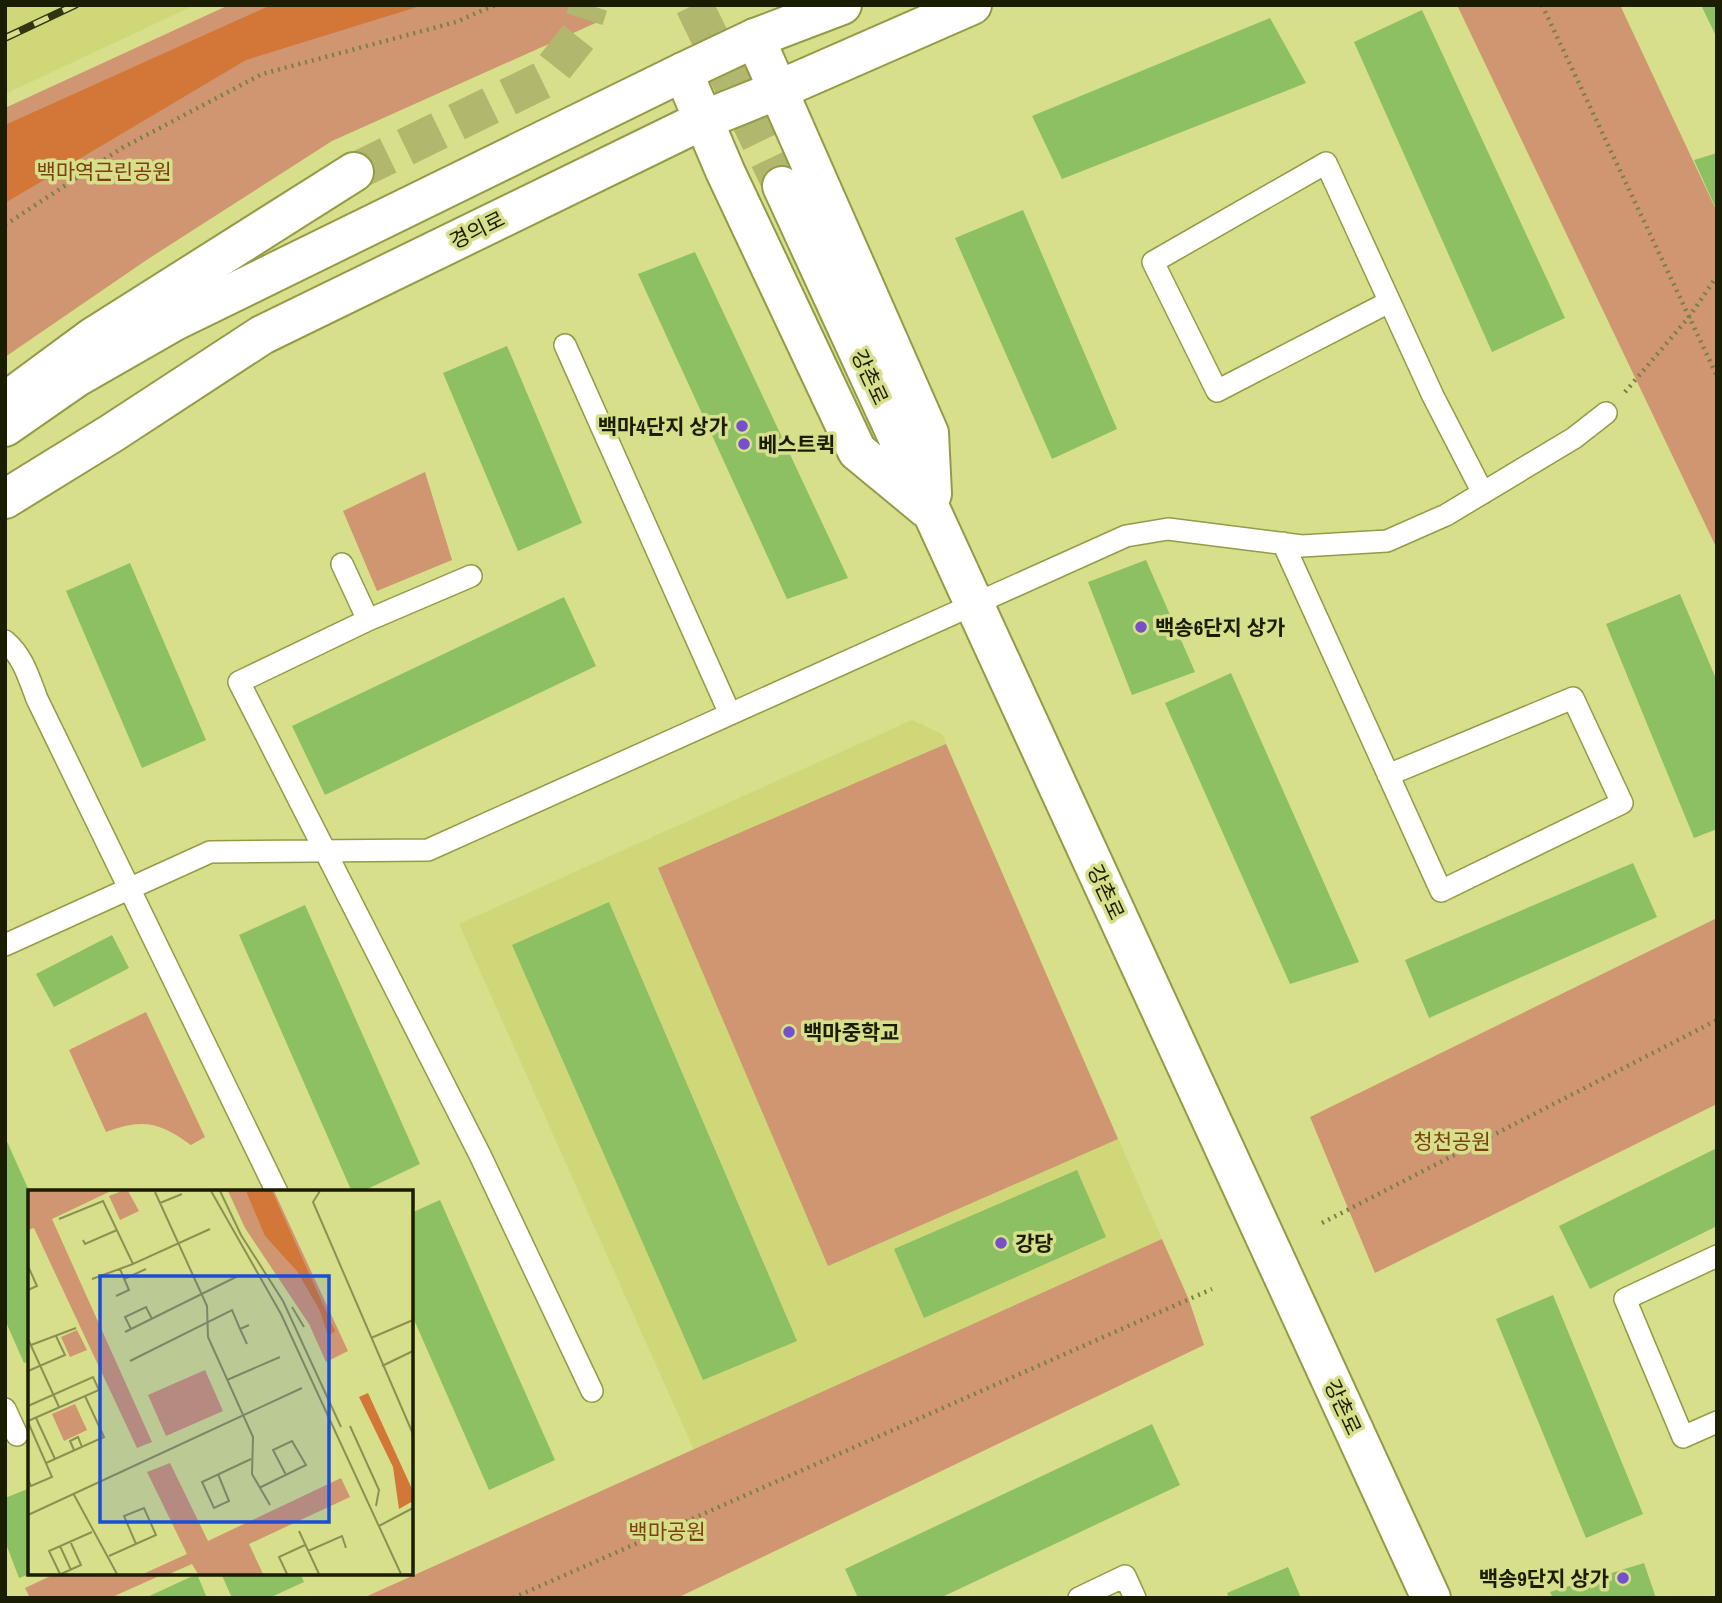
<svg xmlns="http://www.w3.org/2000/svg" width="1722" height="1603" font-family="'Archivo Narrow','Noto Sans KR',sans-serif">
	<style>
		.built { fill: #cfd779 }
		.green { fill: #d09571 }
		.forest { fill: #d27738 }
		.building { fill: #8cc062 }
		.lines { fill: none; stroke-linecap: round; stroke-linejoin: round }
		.secondary-tunnel { stroke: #b1b86e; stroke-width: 38; stroke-dasharray: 38 19; stroke-linecap: butt }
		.lane-casing { stroke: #949a46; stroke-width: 24 }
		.secondary-casing { stroke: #949a46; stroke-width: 42 }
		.primary-casing { stroke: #949a46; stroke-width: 42 }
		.path { stroke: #7b8046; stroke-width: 4.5; stroke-dasharray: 2 5; stroke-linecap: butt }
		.lane { stroke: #fff; stroke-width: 21 }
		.secondary { stroke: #fff; stroke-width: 38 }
		.primary { stroke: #fff; stroke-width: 38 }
		.rail-casing { stroke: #333511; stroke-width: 8 }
		.rail { stroke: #d7df8a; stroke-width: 5; stroke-dasharray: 16; stroke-linecap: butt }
		.poi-dot { fill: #7451ca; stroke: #d7df8a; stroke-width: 2.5 }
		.labels { text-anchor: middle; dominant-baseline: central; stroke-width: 7; stroke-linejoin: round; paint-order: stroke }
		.park-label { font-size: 21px; fill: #7d4014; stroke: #d7df8a }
		.street-label { font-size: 21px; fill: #1b1d00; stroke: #d7df8a }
		.poi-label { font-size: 21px; font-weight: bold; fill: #1b1d00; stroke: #d7df8a; text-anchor: start }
		.inset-road { fill: none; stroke: #8c9153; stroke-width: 2 }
		.view { fill: #1d4ed8; fill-opacity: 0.15; stroke: #1d4ed8; stroke-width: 3.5 }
		.inset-edge { fill: none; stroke: #1b1d00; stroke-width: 3.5 }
	</style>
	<rect width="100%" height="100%" fill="#d7df8a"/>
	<path class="built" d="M 5,5 L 195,5 L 5,94 Z
		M 912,720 L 942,734 L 1162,1239 L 694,1450 L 459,924 Z"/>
	<path class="green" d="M 229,5 L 592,5 L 600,21 L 332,141 L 148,259 L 5,357 L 5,108 Z
		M 1457,5 L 1620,5 L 1717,212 L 1717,549 Z
		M 425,472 L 452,560 L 377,591 L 343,511 Z
		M 946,744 L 1118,1139 L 828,1266 L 658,868 Z
		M 1717,918 L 1717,1104 L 1375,1273 L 1310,1117 Z
		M 146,1012 L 205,1137 L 191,1145 C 160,1122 142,1118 106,1132 L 69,1050 Z
		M 1162,1239 L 1189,1300 L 1204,1345 L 677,1598 L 363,1598 Z
		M 57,1573 L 155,1573 L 157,1577 L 110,1598 L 30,1598 L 25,1588 Z"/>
	<path class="forest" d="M 271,5 L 417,7 L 246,60 L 5,203 L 5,125 Z"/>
	<path class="building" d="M 1701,5 L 1717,5 L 1717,38 Z
		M 1422,10 L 1565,318 L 1492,352 L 1354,42 Z
		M 1270,18 L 1306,83 L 1062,179 L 1032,116 Z
		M 1717,153 L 1717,211 L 1694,160 Z
		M 1023,210 L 1117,429 L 1052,459 L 955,238 Z
		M 695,252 L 848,578 L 787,599 L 638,274 Z
		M 507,346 L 582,523 L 518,551 L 443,373 Z
		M 1146,560 L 1195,672 L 1132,695 L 1088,582 Z
		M 130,563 L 206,740 L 142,768 L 66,591 Z
		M 1680,594 L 1717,681 L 1717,829 L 1694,838 L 1606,624 Z
		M 564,597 L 596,666 L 325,795 L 292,726 Z
		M 1231,673 L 1359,962 L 1290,984 L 1165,703 Z
		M 1633,863 L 1657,917 L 1429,1018 L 1405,960 Z
		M 609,902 L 797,1341 L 703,1380 L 512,945 Z
		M 305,905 L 420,1164 L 361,1192 L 352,1192 L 239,935 Z
		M 112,935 L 129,968 L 54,1007 L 36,974 Z
		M 5,1137 L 30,1193 L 30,1360 L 24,1363 L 5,1320 Z
		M 1717,1148 L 1717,1226 L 1590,1289 L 1559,1226 Z
		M 1077,1170 L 1106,1237 L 924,1318 L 894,1249 Z
		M 440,1200 L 555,1460 L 489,1490 L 411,1313 L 411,1213 Z
		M 1553,1295 L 1643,1514 L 1586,1538 L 1496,1319 Z
		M 1152,1424 L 1180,1485 L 940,1598 L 858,1598 L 845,1569 Z
		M 30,1488 L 30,1574 L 19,1578 L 5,1541 L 5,1498 Z
		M 1644,1563 L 1656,1598 L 1553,1598 L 1550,1592 Z
		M 1288,1567 L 1301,1598 L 1229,1598 L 1227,1593 Z
		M 221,1573 L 300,1573 L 304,1582 L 269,1598 L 232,1598 Z
		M 197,1574 L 207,1598 L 145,1598 Z"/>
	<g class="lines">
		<path class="secondary-tunnel" d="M 694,5 L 782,186
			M 354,172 L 545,79 L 579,36 L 589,5"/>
		<defs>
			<path id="lane" d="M 1389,302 L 1217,391 L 1153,262 L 1326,163 L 1433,396 L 1483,493
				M 565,345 L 730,714
				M 1283,543 L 1441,891 L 1622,803 L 1573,698 L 1388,775
				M 342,564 L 368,620 L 471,576
				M 368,620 L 239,682 L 480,1155 L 592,1391
				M 5,641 C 23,656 29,678 37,699 L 277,1192
				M 5,945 L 210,852 L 428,850 L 1126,536 L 1168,529 L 1302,546 L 1387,541 L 1446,515 L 1574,438 L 1606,413
				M 1717,1256 L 1625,1299 L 1683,1437 L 1717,1422
				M 5,1409 L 17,1435
				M 1079,1598 L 1125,1576 L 1135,1598"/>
			<path id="secondary" d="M 755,38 L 929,433 L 932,494
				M 683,72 L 725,171 L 857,451 L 926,508
				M 782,186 L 1431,1598
				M 5,402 L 93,337 L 354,172"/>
			<path id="primary" d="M 5,427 L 77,377 L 173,322 L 683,72 L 755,38 L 842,5
				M 5,499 L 112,433 L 262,335 L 703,120 L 778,90 L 972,5"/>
		</defs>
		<use href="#lane" class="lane-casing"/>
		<use href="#secondary" class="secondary-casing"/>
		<use href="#primary" class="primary-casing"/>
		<path class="path" d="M 1542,5 L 1717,376
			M 5,225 L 122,148 L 262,74 L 456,22 L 495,5
			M 1625,392 L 1689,317 L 1717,276
			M 1322,1223 L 1717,1020
			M 513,1598 L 1212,1289"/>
		<use href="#lane" class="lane"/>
		<use href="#secondary" class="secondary"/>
		<use href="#primary" class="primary"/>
		<defs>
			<path id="rail" d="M 5,38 L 75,5"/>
		</defs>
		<use href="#rail" class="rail-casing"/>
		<use href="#rail" class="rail"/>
	</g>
	<g class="poi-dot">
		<circle cx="742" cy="426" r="7"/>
		<circle cx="744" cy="444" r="7"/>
		<circle cx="1141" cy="627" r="7"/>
		<circle cx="789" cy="1032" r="7"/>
		<circle cx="1001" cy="1243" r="7"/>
		<circle cx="1623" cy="1578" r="7"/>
	</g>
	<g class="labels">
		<g class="park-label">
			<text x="104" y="171">백마역근린공원</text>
			<text x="1452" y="1141">청천공원</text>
			<text x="667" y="1531">백마공원</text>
		</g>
		<g class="street-label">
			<text transform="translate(477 230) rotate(-26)">경의로</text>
			<text transform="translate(870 377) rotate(65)">강촌로</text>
			<text transform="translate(1106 892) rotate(65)">강촌로</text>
			<text transform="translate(1343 1407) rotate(65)">강촌로</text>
		</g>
		<g class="poi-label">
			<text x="728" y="426" text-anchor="end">백마4단지 상가</text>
			<text x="758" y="444">베스트퀵</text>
			<text x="1155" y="627">백송6단지 상가</text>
			<text x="803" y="1032">백마중학교</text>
			<text x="1015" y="1243">강당</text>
			<text x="1609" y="1578" text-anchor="end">백송9단지 상가</text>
		</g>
	</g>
	<g transform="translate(28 1190)">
		<rect width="385" height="385" fill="#d7df8a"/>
		<path d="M 0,1 L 83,1 L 24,29 L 124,252 L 109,258 L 6,38 L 0,40 ZM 94,1 L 100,1 L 111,21 L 92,30 L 81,6 ZM 200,1 L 246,1 L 320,161 L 298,172 L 281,134 L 217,38 ZM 49,140 L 59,160 L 42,167 L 33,147 ZM 177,180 L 195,221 L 138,246 L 120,205 ZM 47,214 L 59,240 L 36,251 L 24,224 ZM 142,273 L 180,351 L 313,288 L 322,307 L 221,354 L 235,384 L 170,384 L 164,374 L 141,384 L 115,384 L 159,364 L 119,282 Z" fill="#d09571"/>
		<path d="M 218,1 L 244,1 L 307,141 L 300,146 L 292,121 L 269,81 L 237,46 ZM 340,203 L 385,301 L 385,311 L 371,319 L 365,277 L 331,207 Z" fill="#d27738"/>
		<path class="inset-road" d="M 183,1 L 253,124 L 373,384M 192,1 L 213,45 L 255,111 L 313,237M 292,1 L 285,12 L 385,244M 127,2 L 179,116 L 180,147 L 225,247 L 224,284 L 242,315M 132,13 L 154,4M 31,29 L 75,11 L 105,74 L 182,39M 55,50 L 57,54 L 89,40M 0,76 L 9,96 L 0,100M 64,89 L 105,74M 96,89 L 118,79M 88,106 L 101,100 L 92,79M 264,117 L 276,137M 103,139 L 97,127 L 118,117 L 124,129M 97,142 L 210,86M 343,148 L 385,130M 0,149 L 31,217M 219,154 L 212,139 L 221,135M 3,155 L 48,138M 102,171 L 204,120 L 212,139M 354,176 L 385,161M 0,181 L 37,165 L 28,146M 199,190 L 252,167M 0,216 L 65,187 L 71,200 L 0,231M 8,228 L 27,269M 0,232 L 24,287 L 3,296 L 0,290M 322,236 L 351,300 L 348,316M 46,260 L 42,251 L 50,247 L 54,257M 18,273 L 76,247 L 57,206M 190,284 L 201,311 L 186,318 L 174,292 L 223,269M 231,298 L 278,275 L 264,251 L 245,260 L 258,285M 45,303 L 89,384M 0,325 L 274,198M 351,336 L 385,318M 271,341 L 291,384M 32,356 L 43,380M 280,361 L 314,346 L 318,358M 81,366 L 128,345 L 116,318 L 96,326 L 108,354M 32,384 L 21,361 L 64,342M 33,384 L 53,375 L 42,351M 259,384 L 251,367 L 277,355"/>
		<path class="view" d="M 72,86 L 301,86 L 301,332 L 72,332 Z"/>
		<rect width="385" height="385" class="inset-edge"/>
	</g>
	<rect width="1722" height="1603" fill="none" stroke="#1b1d00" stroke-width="14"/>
</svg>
